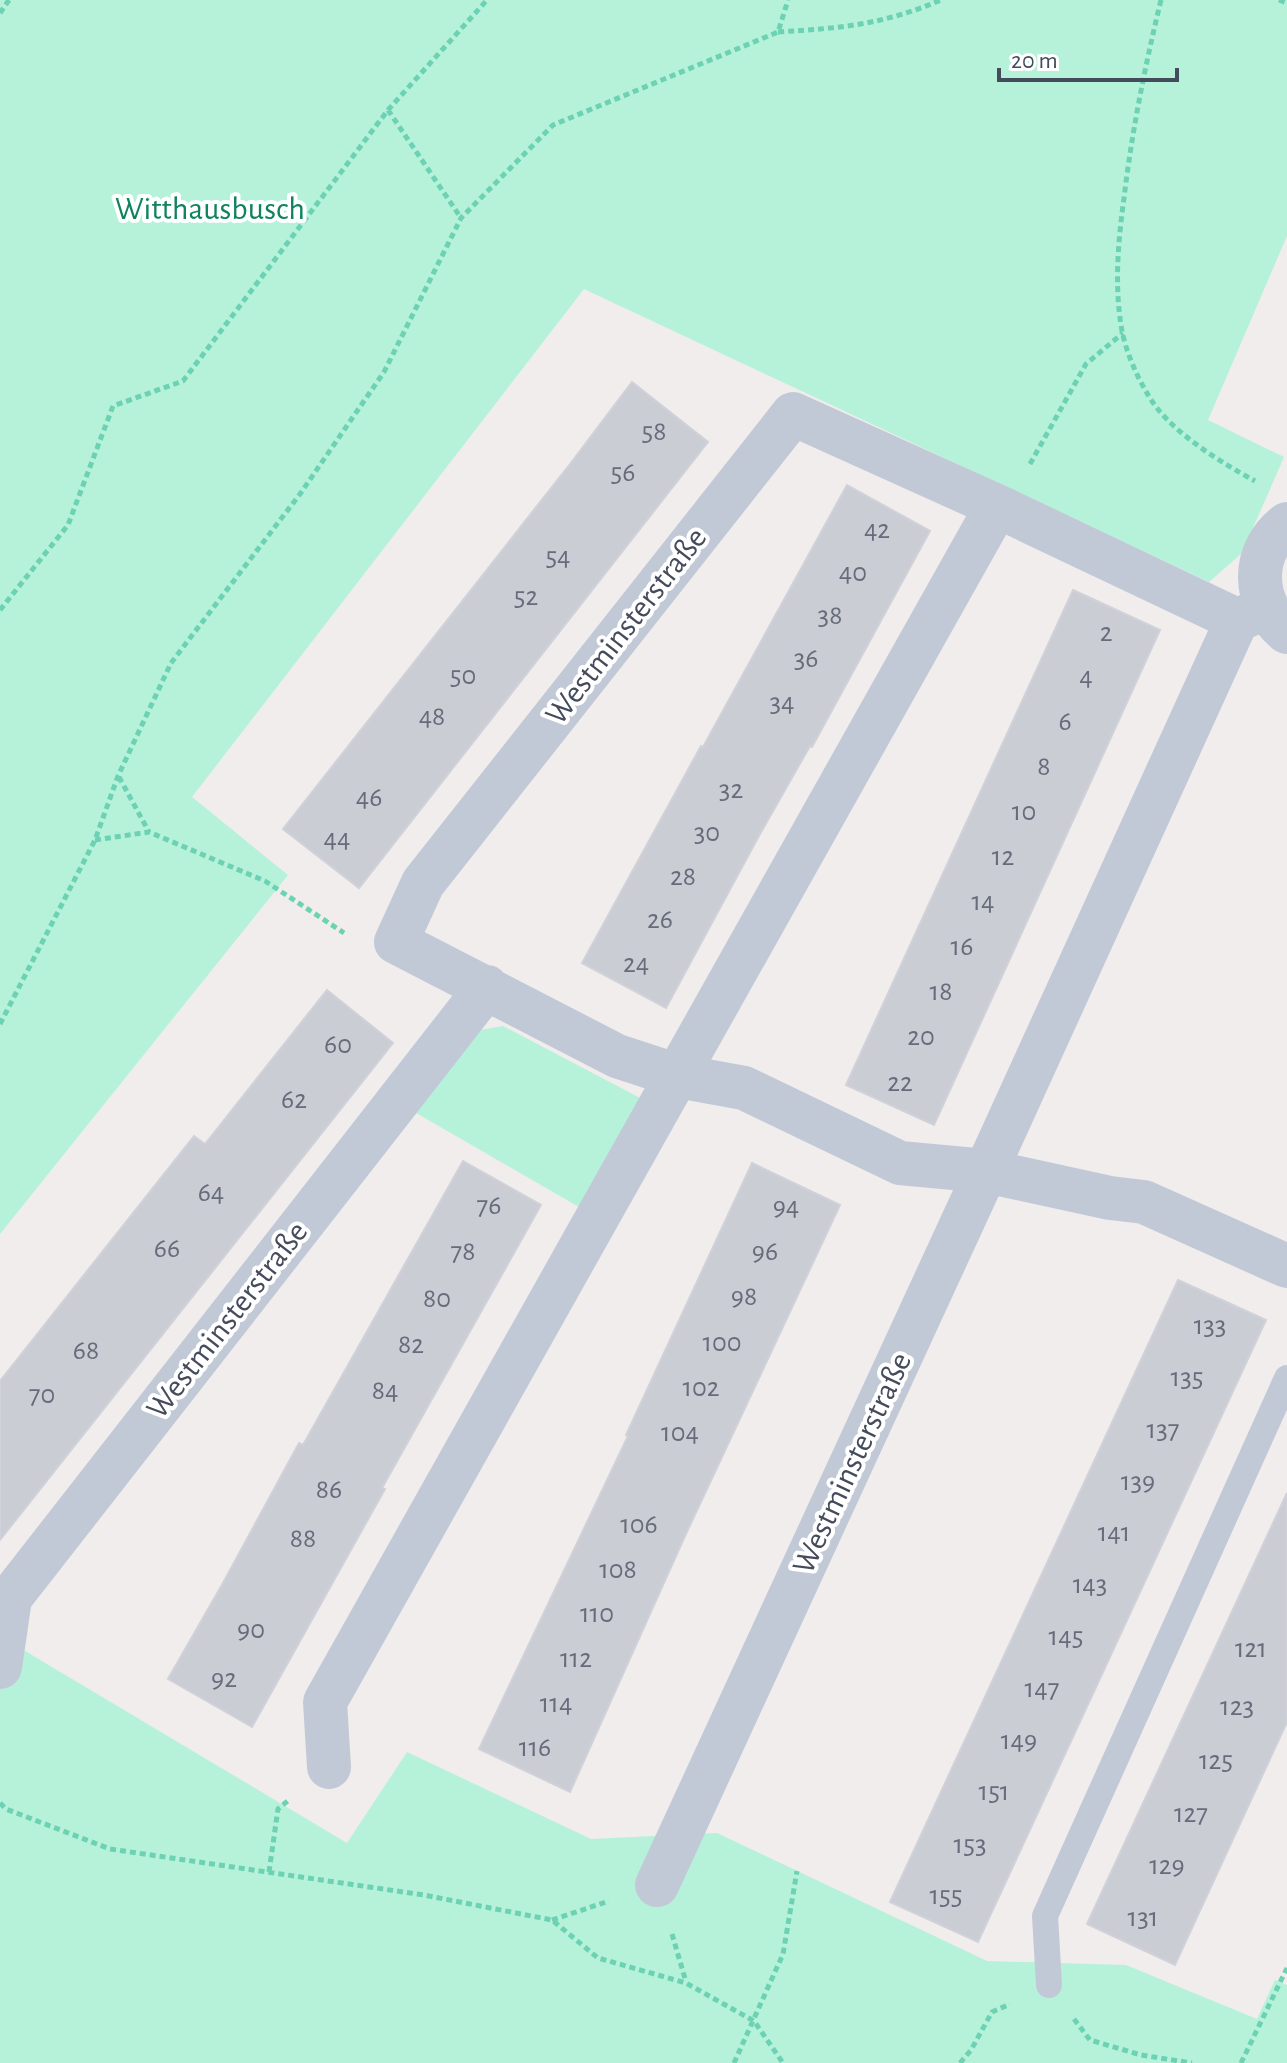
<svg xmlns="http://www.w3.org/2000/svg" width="1287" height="2063" font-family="'Alegreya Sans',sans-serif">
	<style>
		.green { fill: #b6f2d9 }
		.building { fill: #cbcdd5; stroke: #d0d1d9; stroke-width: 2 }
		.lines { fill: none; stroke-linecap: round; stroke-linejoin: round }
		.path { stroke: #6cd2b3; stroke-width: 5; stroke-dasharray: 6 4; stroke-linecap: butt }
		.service { stroke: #c2c9d6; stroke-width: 26 }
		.minor { stroke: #c2c9d6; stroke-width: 44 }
		.labels { text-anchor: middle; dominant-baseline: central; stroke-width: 8; stroke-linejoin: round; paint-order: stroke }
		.number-label { font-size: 28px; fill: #666c7a }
		.park-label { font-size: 32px; fill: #0f825e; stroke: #fff }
		.street-label { font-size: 32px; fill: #444c5c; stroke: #fff }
	</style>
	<rect width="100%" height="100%" fill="#f0edec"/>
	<path class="green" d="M 0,0 L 1287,0 L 1287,236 L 1208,420 L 1284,457 L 1242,553 L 1209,582 L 584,289 L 192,797 L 288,875 L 0,1234 Z
		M 503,1026 L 644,1100 L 579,1207 L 411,1110 L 474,1031 Z
		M 0,1636 L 347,1843 L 407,1752 L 591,1839 L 717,1833 L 987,1961 L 1126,1965 L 1257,2019 L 1275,1980 L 1287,1985 L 1287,2063 L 0,2063 Z"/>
	<path class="building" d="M 632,382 L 708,442 L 359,888 L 283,829 L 570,464 Z
		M 847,485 L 930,531 L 812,747 L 810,746 L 760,834 L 666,1008 L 582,963 L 701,746 L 703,747 Z
		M 1073,590 L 1160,630 L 934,1125 L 846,1085 Z
		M 327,990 L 393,1043 L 0,1540 L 0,1381 L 194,1136 L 205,1144 Z
		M 463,1161 L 541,1205 L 382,1488 L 385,1489 L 252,1727 L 168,1679 L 223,1583 L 299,1443 L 303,1445 Z
		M 752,1163 L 840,1205 L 685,1536 L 570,1792 L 479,1749 L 628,1436 L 626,1435 Z
		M 1178,1280 L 1266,1320 L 978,1942 L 890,1902 Z
		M 1287,1493 L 1287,1722 L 1175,1965 L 1087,1924 Z"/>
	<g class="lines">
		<path class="path" d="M 1161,0 C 1145,66 1132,131 1124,198 C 1118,242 1114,287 1122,331 C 1126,351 1136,375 1147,393 C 1166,429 1220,462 1255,481
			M 1279,0 L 1287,3
			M 0,13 L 9,0
			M 778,32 C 841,28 882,25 941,0
			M 388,110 L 461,218
			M 1030,464 L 1086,364 L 1123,333
			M 0,610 L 68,525 L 113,406 L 183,381 L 388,110 L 487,0
			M 119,777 L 149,832
			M 95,840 L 149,832 L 265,881 L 344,933
			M 0,1024 L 95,840 L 118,776 L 171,663 L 300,494 L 384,372 L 461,218 L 553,125 L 778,32 L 788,0
			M 0,1803 L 6,1809 L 110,1849 L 424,1895 L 552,1920 L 598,1958 L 686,1983 L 754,2021 L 783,2063
			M 269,1872 L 278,1809 L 290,1799
			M 552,1920 L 609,1901
			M 672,1934 L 686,1982
			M 1074,2019 L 1090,2040 L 1141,2055 L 1192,2063
			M 734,2063 L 783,1954 L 797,1871
			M 960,2063 L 971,2050 L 992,2012 L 1010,2004
			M 1241,2063 L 1287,1968"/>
		<path class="service" d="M 1049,1985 L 1045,1916 L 1287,1378"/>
		<path class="minor" d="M 1287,524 C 1250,552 1252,603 1287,632
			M 1237,620 L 997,506 L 793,414 L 423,883 L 396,942 L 617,1056 L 678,1076 L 744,1088 L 900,1163 L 986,1171 L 1110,1198 L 1144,1202 L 1287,1266
			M 0,1667 L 10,1598 L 487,987
			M 329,1767 L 325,1702 L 997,506
			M 657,1885 L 986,1171 L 1237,620 L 1266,608"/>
	</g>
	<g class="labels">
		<g class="number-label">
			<text x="654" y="432">58</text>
			<text x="623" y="473">56</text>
			<text x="877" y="530">42</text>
			<text x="558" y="557">54</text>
			<text x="853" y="573">40</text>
			<text x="526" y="597">52</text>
			<text x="830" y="616">38</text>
			<text x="1106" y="633">2</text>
			<text x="806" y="659">36</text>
			<text x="463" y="676">50</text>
			<text x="1086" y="677">4</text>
			<text x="782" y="703">34</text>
			<text x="432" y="717">48</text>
			<text x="1065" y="722">6</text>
			<text x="1044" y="767">8</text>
			<text x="731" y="790">32</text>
			<text x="369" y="798">46</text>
			<text x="1024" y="812">10</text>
			<text x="707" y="833">30</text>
			<text x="337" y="839">44</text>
			<text x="1003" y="857">12</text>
			<text x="683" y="877">28</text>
			<text x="983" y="902">14</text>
			<text x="660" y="920">26</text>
			<text x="962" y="947">16</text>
			<text x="636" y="964">24</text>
			<text x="941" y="992">18</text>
			<text x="921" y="1037">20</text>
			<text x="338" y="1045">60</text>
			<text x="900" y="1083">22</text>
			<text x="294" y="1100">62</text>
			<text x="211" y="1193">64</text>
			<text x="489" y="1206">76</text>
			<text x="786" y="1207">94</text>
			<text x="167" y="1249">66</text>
			<text x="463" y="1252">78</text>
			<text x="765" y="1252">96</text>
			<text x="744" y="1297">98</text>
			<text x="437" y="1299">80</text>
			<text x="1210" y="1326">133</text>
			<text x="722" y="1343">100</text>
			<text x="411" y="1345">82</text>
			<text x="86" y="1351">68</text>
			<text x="1187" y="1378">135</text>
			<text x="701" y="1388">102</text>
			<text x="385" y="1391">84</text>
			<text x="42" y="1395">70</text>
			<text x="1163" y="1430">137</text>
			<text x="680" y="1433">104</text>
			<text x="1138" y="1482">139</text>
			<text x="329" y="1490">86</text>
			<text x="639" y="1525">106</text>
			<text x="1114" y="1533">141</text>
			<text x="303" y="1539">88</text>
			<text x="618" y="1570">108</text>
			<text x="1090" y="1585">143</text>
			<text x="597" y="1614">110</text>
			<text x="251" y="1630">90</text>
			<text x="1066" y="1637">145</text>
			<text x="1251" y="1649">121</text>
			<text x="576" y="1659">112</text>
			<text x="224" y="1679">92</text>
			<text x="1042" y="1689">147</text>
			<text x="556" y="1704">114</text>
			<text x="1237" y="1707">123</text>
			<text x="1019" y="1741">149</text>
			<text x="535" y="1748">116</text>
			<text x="1216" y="1761">125</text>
			<text x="994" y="1792">151</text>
			<text x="1191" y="1814">127</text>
			<text x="970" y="1845">153</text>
			<text x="1167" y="1866">129</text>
			<text x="946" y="1896">155</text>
			<text x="1143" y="1918">131</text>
		</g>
		<g class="park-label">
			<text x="210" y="209">Witthausbusch</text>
		</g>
		<g class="street-label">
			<text transform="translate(626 626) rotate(-52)">Westminsterstraße</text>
			<text transform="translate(227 1320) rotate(-52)">Westminsterstraße</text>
			<text transform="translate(852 1463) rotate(-65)">Westminsterstraße</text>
		</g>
	</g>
	<path d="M999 68v12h178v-12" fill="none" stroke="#444c5c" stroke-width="4"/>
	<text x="1011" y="68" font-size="24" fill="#444c5c" stroke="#ffffff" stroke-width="6" paint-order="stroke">20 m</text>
</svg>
